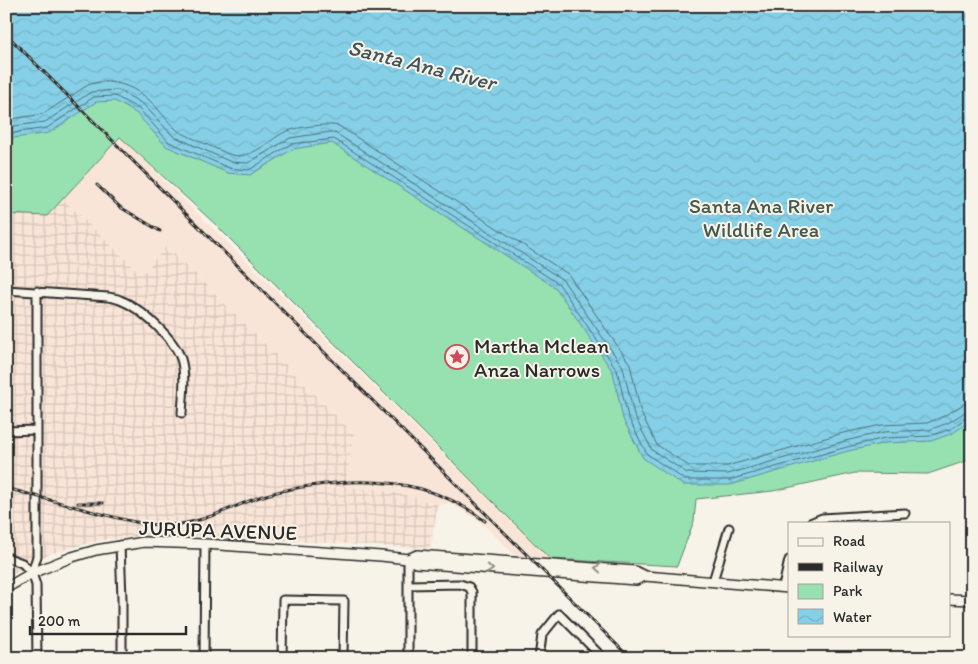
<svg xmlns="http://www.w3.org/2000/svg" width="978" height="664" font-family="Itim,sans-serif">
	<style>
		.built { fill: #f8e5d7 }
		.industrial { fill: url(#industrial-grid) }
		.park { fill: #97e0af; stroke: #61866d }
		.water { fill: url(#water-waves); stroke: #628e9c }
		.lines { fill: none; stroke-linecap: round; stroke-linejoin: round }
		.shore { stroke: #4f6d76; stroke-width: 1 }
		.minor-casing { stroke: #2b2b2b; stroke-width: 11 }
		.major-casing { stroke: #2b2b2b; stroke-width: 12 }
		.minor { stroke: #f7f3e8; stroke-width: 7 }
		.major { stroke: #f7f3e8; stroke-width: 9 }
		.rail-casing { stroke: #2b2b2b; stroke-width: 3 }
		.rail { stroke: #f7f3e8; stroke-width: 1; stroke-dasharray: 4; stroke-linecap: butt }
		.oneway { stroke: #918f8a }
		.labels { text-anchor: middle; dominant-baseline: central; stroke-width: 4; stroke-linejoin: round; paint-order: stroke }
		.park-label { font-size: 21px; fill: #46584c; stroke: #f7f3e8 }
		.poi-label { font-size: 21px; fill: #2b2b2b; stroke: #f7f3e8; text-anchor: start }
		.street-label { font-size: 21px; fill: #2b2b2b; stroke: #f7f3e8 }
		.water-label { font-size: 22px; font-style: italic; fill: #42545a; stroke: #f7f3e8 }
	</style>
	<defs>
		<pattern id="industrial-grid" width="8" height="8" patternUnits="userSpaceOnUse" patternTransform="scale(1.25)"><rect width="8" height="8" fill="#f8e5d7"/><path d="M0 4h8M4 0v8" fill="none" stroke="#d5c5b9"/></pattern>
		<pattern id="water-waves" width="16" height="10" patternUnits="userSpaceOnUse" patternTransform="scale(1.25)"><rect width="16" height="10" fill="#86d0e7"/><path d="M0 5q4-4 8 0t8 0" fill="none" stroke="#74b3c6"/></pattern>
	</defs>
	<rect width="100%" height="100%" fill="#f7f3e8"/>
	<filter id="ink" filterUnits="userSpaceOnUse"><feTurbulence type="fractalNoise" baseFrequency=".02" numOctaves="2"/><feDisplacementMap in="SourceGraphic" scale="10" xChannelSelector="R" yChannelSelector="G"/><feConvolveMatrix kernelMatrix="1 2 1 2 8 2 1 2 1" color-interpolation-filters="sRGB"/></filter>
	<g filter="url(#ink)">
		<path class="built" d="M 120,137 L 550,559 L 516,557 L 481,522 L 450,503 L 438,505 L 414,497 L 378,489 L 345,487 L 354,434 L 167,245 L 142,275 L 63,199 Z"/>
		<path class="industrial" d="M 63,199 L 142,275 L 167,245 L 354,434 L 345,487 L 378,489 L 414,497 L 438,505 L 430,549 L 193,535 L 138,536 L 102,540 L 78,546 L 50,554 L 6,578 L 6,214 L 47,216 Z"/>
		<path class="park" d="M 6,6 L 972,6 L 972,459 L 928,474 L 855,473 L 773,491 L 696,499 L 694,521 L 677,566 L 550,559 L 215,224 L 120,137 L 47,216 L 6,214 Z"/>
		<path class="water" d="M 6,6 L 972,6 L 972,420 L 953,433 L 931,441 L 886,443 L 848,451 L 730,485 L 683,485 L 643,458 L 623,419 L 613,372 L 556,288 L 332,143 L 293,149 L 250,175 L 228,173 L 166,146 L 136,113 L 115,101 L 96,102 L 49,133 L 6,139 Z"/>
		<g class="lines">
			<path class="shore" d="M 6,120 L 43,114 L 88,85 C 108,77 132,85 148,99 C 159,108 166,121 177,130 C 182,134 225,153 232,155 C 251,160 268,141 283,133 C 293,127 329,123 339,126 L 568,274 L 630,364 L 641,413 L 657,445 L 689,466 L 727,466 L 843,433 L 882,425 L 927,423 L 944,416 L 962,405 L 972,403
				M 6,127 L 45,122 L 91,92 L 115,90 L 120,91 L 143,104 L 173,136 L 231,162 L 248,163 L 290,138 L 330,132 L 337,134 L 563,280 L 623,367 L 634,415 L 652,450 L 687,473 L 728,474 L 845,441 L 884,432 L 929,430 L 948,423 L 965,412 L 972,410
				M 6,134 L 47,128 L 94,97 L 115,96 L 139,109 L 169,142 L 229,168 L 249,170 L 291,144 L 334,139 L 559,284 L 617,370 L 628,417 L 647,454 L 685,480 L 729,480 L 847,447 L 885,438 L 930,436 L 951,429 L 967,417 L 972,417"/>
			<defs>
				<path id="minor" d="M 6,290 L 108,297 C 112,298 116,298 120,300 C 139,307 174,338 181,359 C 186,375 183,396 182,413
					M 37,291 L 37,556 L 32,573 L 36,585 L 37,658
					M 6,431 L 37,430
					M 810,523 L 822,518 L 905,513
					M 120,545 L 122,599 L 122,658
					M 6,557 L 22,563 L 32,573
					M 713,581 L 729,528
					M 408,585 L 460,584 L 469,587 L 472,592 L 472,658
					M 783,587 L 789,560
					M 204,658 L 205,544
					M 282,658 L 283,600 L 344,601 L 343,658
					M 408,658 L 408,559
					M 539,658 L 542,635 L 559,614 L 603,658"/>
				<path id="major" d="M 408,559 L 417,555 L 635,571 L 645,576 L 789,588
					M 6,588 L 32,573 L 72,557 L 96,550 L 144,542 L 205,544 L 381,556 L 408,559 L 416,563 L 636,580 L 645,576
					M 949,599 L 972,600"/>
			</defs>
			<use href="#minor" class="minor-casing"/>
			<use href="#major" class="major-casing"/>
			<use href="#minor" class="minor"/>
			<use href="#major" class="major"/>
			<defs>
				<path id="rail" d="M 6,34 L 630,658
					M 97,185 L 120,207 L 160,231
					M 6,488 C 36,496 65,504 94,512 C 119,518 143,526 169,525 C 203,524 232,506 263,496 C 291,487 320,484 349,482 C 400,480 443,489 485,521
					M 78,503 L 103,503"/>
			</defs>
			<use href="#rail" class="rail-casing"/>
			<use href="#rail" class="rail"/>
		</g>
		<defs><path id="oneway-chevron" d="M-2-3.5L2.5 0L-2 3.5" fill="none" stroke-width="1.6" stroke-linecap="round" stroke-linejoin="round" transform="scale(1.25)"/></defs>
		<g class="oneway">
			<use href="#oneway-chevron" transform="translate(598 568) rotate(-176)"/>
			<use href="#oneway-chevron" transform="translate(490 569) rotate(4)"/>
		</g>
	</g>
	<defs>
		<symbol id="sight-ring" viewBox="-11 -11 22 22"><circle r="9.5" fill="#f7f3e8" stroke="#d1495b" stroke-width="1.5"/><path d="M0-6L1.8-2.2L6-1.7L2.9 1.2L3.7 5.4L0 3.3L-3.7 5.4L-2.9 1.2L-6-1.7L-1.8-2.2Z" fill="#d1495b"/></symbol>
	</defs>
	<g fill-rule="evenodd">
		<use href="#sight-ring" x="443" y="343" width="28" height="28"/>
	</g>
	<g class="labels">
		<g class="park-label">
			<text x="761" y="205">Santa Ana River<tspan x="761" dy="24">Wildlife Area</tspan></text>
		</g>
		<g class="poi-label">
			<text x="474" y="345">Martha Mclean<tspan x="474" dy="24">Anza Narrows</tspan></text>
		</g>
		<g class="street-label">
			<text transform="translate(218 530) rotate(2)">JURUPA AVENUE</text>
		</g>
		<g class="water-label">
			<text transform="translate(422 65) rotate(14)">Santa Ana River</text>
		</g>
	</g>
	<rect width="978" height="664" fill="none" stroke="#f7f3e8" stroke-width="25"/>
	<rect x="12" y="12" width="953" height="639" fill="none" stroke="#2b2b2b" stroke-width="2" filter="url(#ink)"/>
	<rect x="788" y="522" width="162" height="115" fill="#f7f3e8" stroke="#a5a39c"/>
	<rect x="798" y="538" width="25" height="8" fill="#f7f3e8" stroke="#a5a39c"/>
	<text x="833" y="546" font-size="15" fill="#2b2b2b">Road</text>
	<rect x="798" y="563" width="25" height="8" fill="#2b2b2b" stroke="#a5a39c"/>
	<text x="833" y="572" font-size="15" fill="#2b2b2b">Railway</text>
	<rect x="798" y="584" width="25" height="15" fill="#97e0af" stroke="#a5a39c"/>
	<text x="833" y="596" font-size="15" fill="#2b2b2b">Park</text>
	<rect x="798" y="609" width="25" height="15" fill="url(#water-waves)" stroke="#a5a39c"/>
	<text x="833" y="622" font-size="15" fill="#2b2b2b">Water</text>
	<path d="M30 626v8h156v-8" fill="none" stroke="#2b2b2b" stroke-width="2.5"/>
	<text x="38" y="626" font-size="15" fill="#2b2b2b" stroke="#f7f3e8" stroke-width="4" paint-order="stroke">200 m</text>
</svg>
